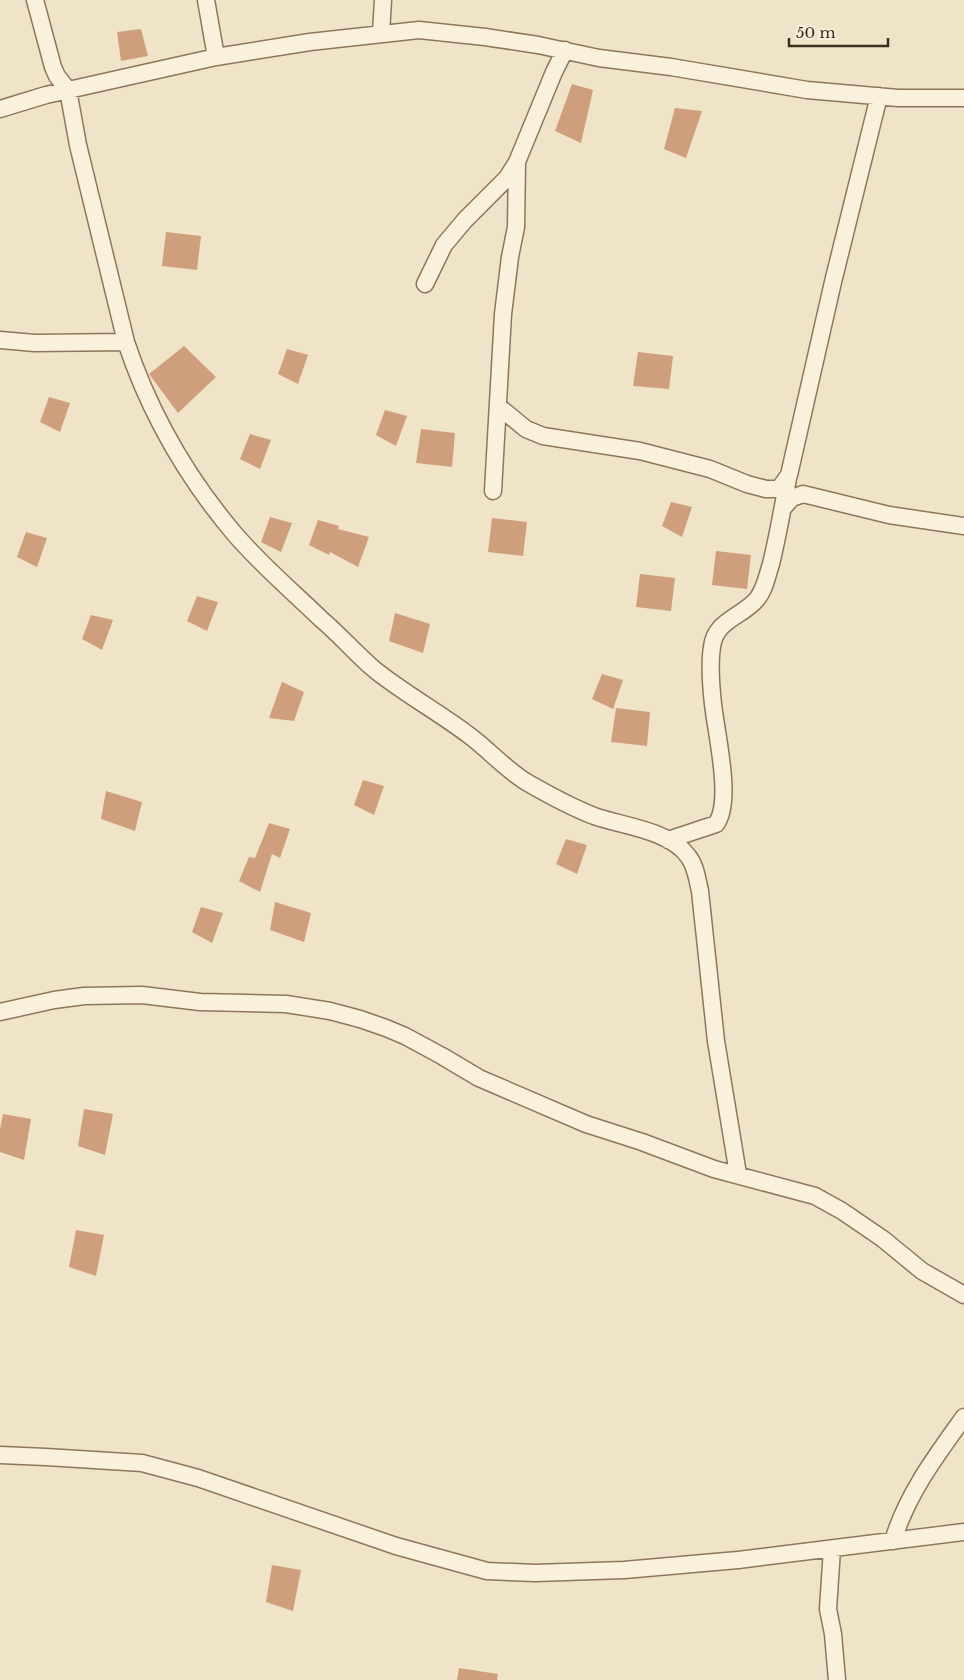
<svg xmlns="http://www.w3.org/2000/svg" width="964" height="1680" font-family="'Libre Baskerville',serif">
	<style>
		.building { fill: #cf9f7d }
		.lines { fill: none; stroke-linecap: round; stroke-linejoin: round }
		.minor-casing { stroke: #8d765c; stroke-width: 19 }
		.minor { stroke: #faf1dc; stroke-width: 16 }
	</style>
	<rect width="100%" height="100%" fill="#f0e4c8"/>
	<path class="building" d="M 141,29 L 148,56 L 121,61 L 117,32 Z
		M 572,84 L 593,90 L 581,143 L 555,131 Z
		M 675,108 L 702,111 L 686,158 L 664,149 Z
		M 166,232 L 201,236 L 197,270 L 162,266 Z
		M 184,346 L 216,377 L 178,413 L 149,374 Z
		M 287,349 L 308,355 L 298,384 L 278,374 Z
		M 638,352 L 673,356 L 669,389 L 633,386 Z
		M 49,397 L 70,403 L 60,432 L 40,422 Z
		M 385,410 L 407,416 L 396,446 L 376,435 Z
		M 421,429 L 455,433 L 452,467 L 416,463 Z
		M 250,434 L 271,440 L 260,469 L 240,459 Z
		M 671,502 L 692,507 L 682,537 L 662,526 Z
		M 270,517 L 292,523 L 281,552 L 261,542 Z
		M 492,518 L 527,522 L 523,556 L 488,552 Z
		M 318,520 L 339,526 L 338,529 L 369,537 L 358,567 L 330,552 L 329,555 L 309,545 Z
		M 26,532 L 47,538 L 37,567 L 17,557 Z
		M 716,551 L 751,555 L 747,589 L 712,585 Z
		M 640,574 L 675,578 L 671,611 L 636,607 Z
		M 197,596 L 218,602 L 207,631 L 187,621 Z
		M 395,613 L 430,624 L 423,653 L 389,641 Z
		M 91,615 L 113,620 L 102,650 L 82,639 Z
		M 602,674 L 623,680 L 613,709 L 592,699 Z
		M 282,682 L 304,692 L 294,721 L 269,718 Z
		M 616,708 L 650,712 L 647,746 L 611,742 Z
		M 363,780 L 384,786 L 374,815 L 354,805 Z
		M 106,791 L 142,802 L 135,831 L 101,819 Z
		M 269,823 L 290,829 L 280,858 L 272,854 L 260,892 L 239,881 L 249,857 L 255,858 Z
		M 566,839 L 587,845 L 577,874 L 556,864 Z
		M 275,902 L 311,913 L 304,942 L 270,930 Z
		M 201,907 L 223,913 L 212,943 L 192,932 Z
		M 84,1109 L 113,1114 L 105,1155 L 78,1146 Z
		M 3,1114 L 31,1119 L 24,1160 L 0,1152 L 0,1129 Z
		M 76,1230 L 104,1235 L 96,1276 L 69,1267 Z
		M 272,1565 L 301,1570 L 293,1611 L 266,1602 Z
		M 459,1668 L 498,1674 L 497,1680 L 457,1680 Z"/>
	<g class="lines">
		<defs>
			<path id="minor" d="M 35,0 L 53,67 L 57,76 L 68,90 L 78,145 L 126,342 C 149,411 186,476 233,532 C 259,563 292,591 321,619 C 340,635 356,654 375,670 C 405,694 440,713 470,736 C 490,751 506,770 528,783 C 549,795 571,807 594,816 C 622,826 669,830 688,856 C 696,866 697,879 700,891 L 716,1041 L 738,1174
				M 206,0 L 216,57
				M 381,33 L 383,0
				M 0,109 L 46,95 L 216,57 L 310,42 L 419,30 L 485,37 L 538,45 L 599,58 L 671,67 L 807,90 L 898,98 L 964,98
				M 425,284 L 444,245 L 465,220 L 507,178 L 517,162 L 554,72 L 565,50
				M 0,340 L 35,343 L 126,342
				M 498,406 L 526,429 L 543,436 L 640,451 L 710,469 L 747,484 L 766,489 L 779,489 L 789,475 L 833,282 L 879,96
				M 493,491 L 503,314 L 510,257 L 516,227 L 517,162
				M 783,508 L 792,498 L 803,494 L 889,515 L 964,526
				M 668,840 L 716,824 C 733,802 716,733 713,704 C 711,686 709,666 712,647 C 715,620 742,617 757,599 C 765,589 767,576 771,564 C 778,535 783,507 788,478
				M 0,1012 L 54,1000 L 84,996 L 142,995 L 200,1002 L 286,1004 L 330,1011 L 360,1019 L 386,1028 L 405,1036 L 442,1056 L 479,1078 L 586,1124 L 642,1142 L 714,1169 L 815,1196 L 842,1211 L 883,1239 L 922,1271 L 964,1295
				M 0,1455 L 46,1457 L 142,1463 L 198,1478 L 396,1546 L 487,1571 L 535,1573 L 624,1570 L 738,1560 L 964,1532
				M 893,1541 C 907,1494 936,1456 964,1417
				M 832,1549 L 828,1609 L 833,1634 L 837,1680"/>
		</defs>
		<use href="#minor" class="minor-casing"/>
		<use href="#minor" class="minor"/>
	</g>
	<path d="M789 38v8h99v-8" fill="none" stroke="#3d2e20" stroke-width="2.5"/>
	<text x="796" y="38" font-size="15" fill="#3d2e20" stroke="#f7eed8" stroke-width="4" paint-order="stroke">50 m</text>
</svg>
